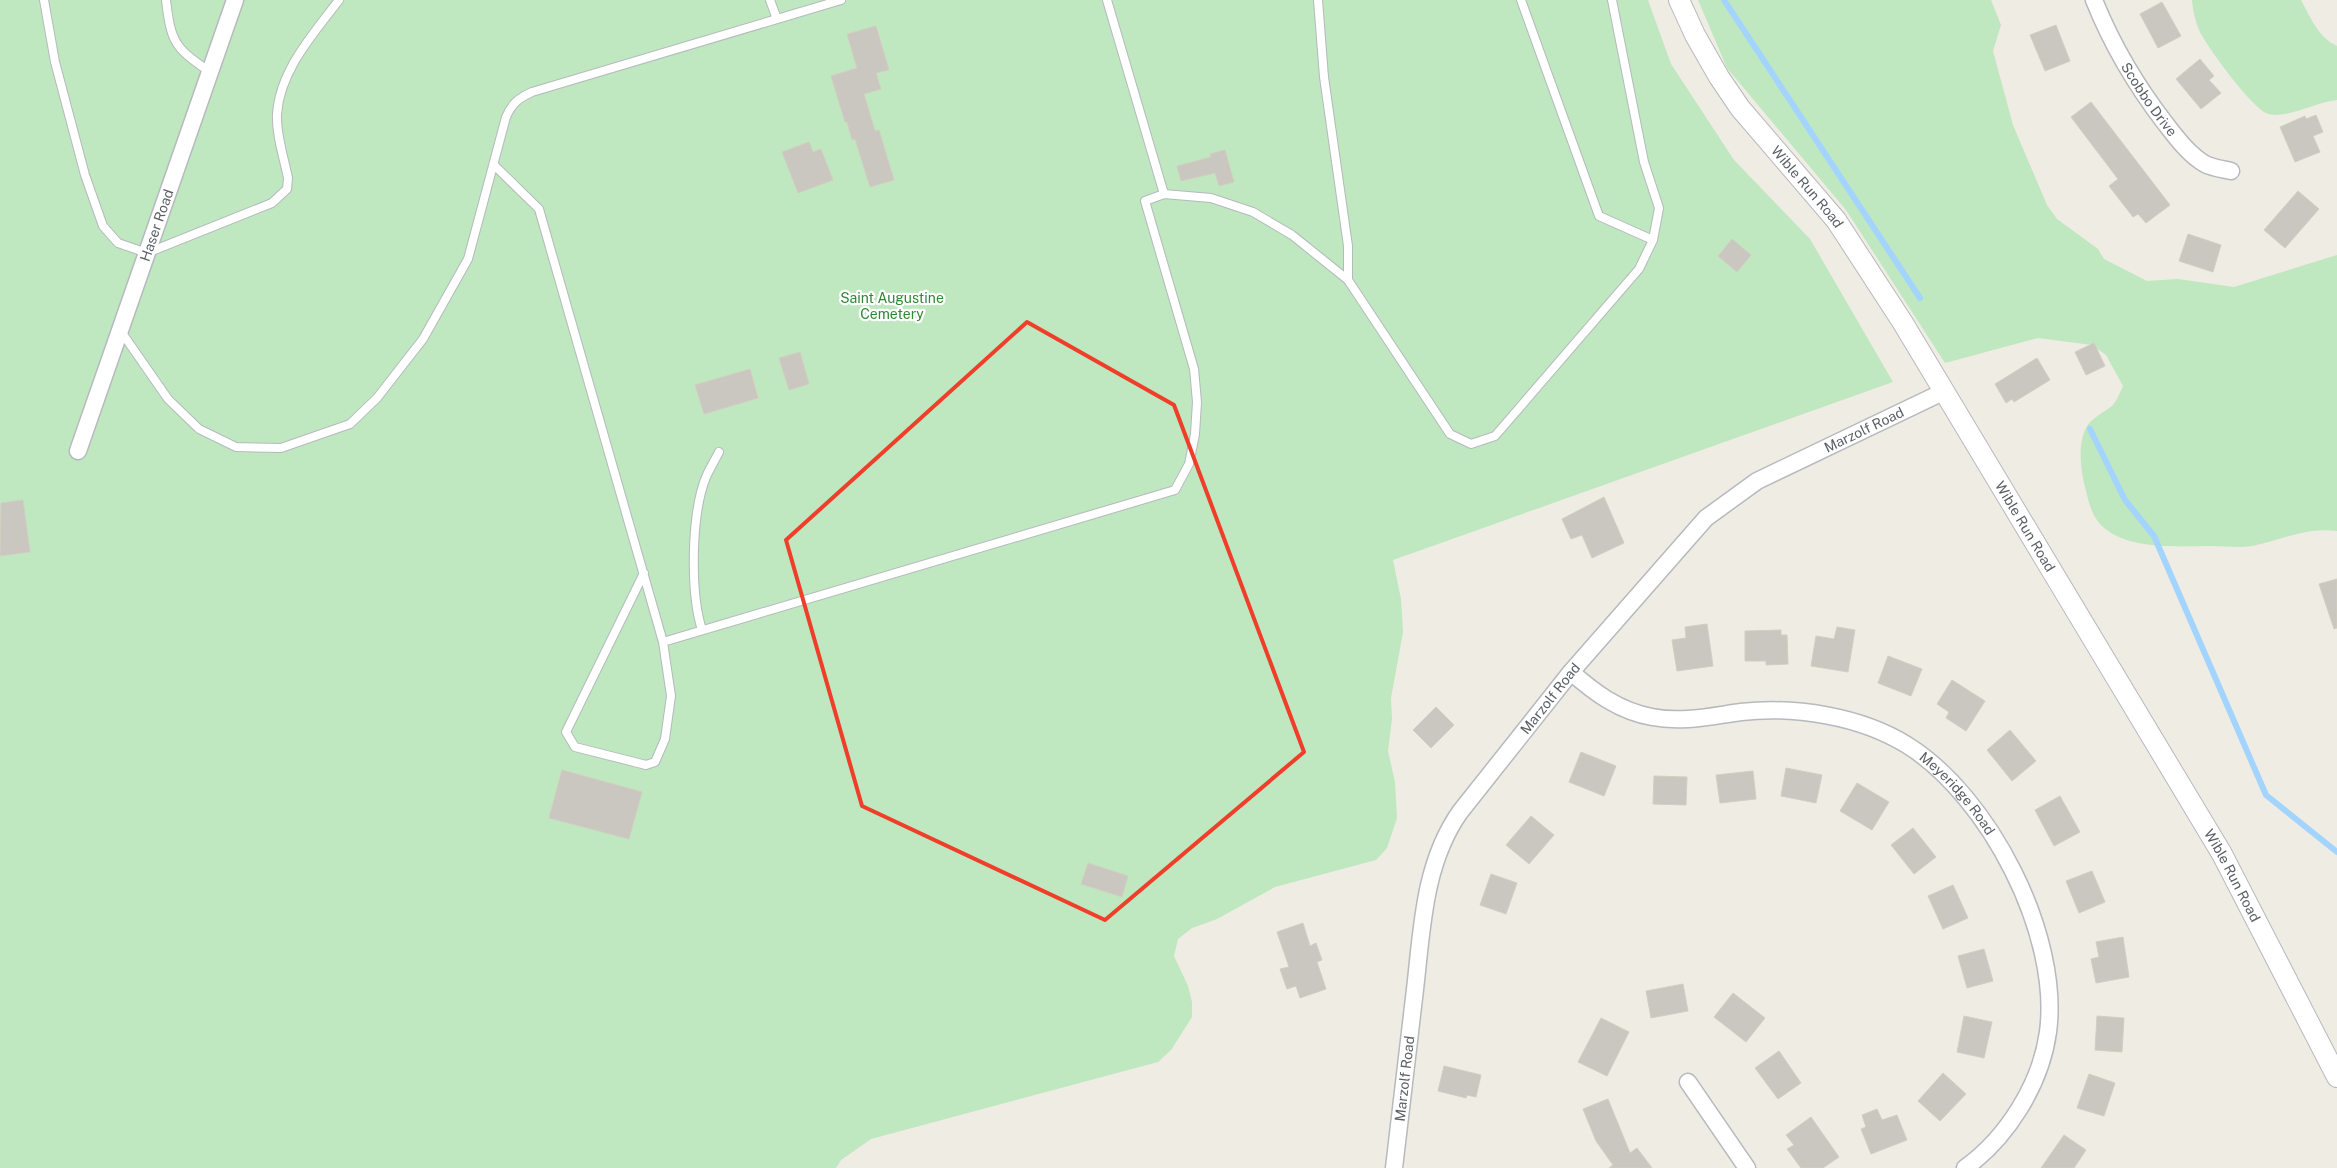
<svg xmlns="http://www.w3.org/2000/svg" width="2337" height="1168" font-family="'Public Sans',sans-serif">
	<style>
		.green { fill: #bfe7c0 }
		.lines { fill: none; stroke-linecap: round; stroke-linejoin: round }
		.stream { stroke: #a3d4ff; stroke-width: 6 }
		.building { fill: #cac6c0; stroke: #d4cec1 }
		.service-casing { stroke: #b6b9be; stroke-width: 10 }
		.minor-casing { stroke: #b6b9be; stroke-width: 19 }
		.tertiary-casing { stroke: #b6b9be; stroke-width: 22 }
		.service { stroke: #fff; stroke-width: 8 }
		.minor { stroke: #fff; stroke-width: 16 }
		.tertiary { stroke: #fff; stroke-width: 20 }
		.marked { fill: none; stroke: #ef3e29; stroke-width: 4; stroke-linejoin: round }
		.labels { text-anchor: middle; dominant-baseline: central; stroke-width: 4.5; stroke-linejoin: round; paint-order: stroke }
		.street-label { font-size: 14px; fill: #5b5f65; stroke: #fff }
		.park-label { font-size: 14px; fill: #318638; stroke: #fff }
	</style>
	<rect width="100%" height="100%" fill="#efece3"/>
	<path class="green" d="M 0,0 L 1648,0 L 1671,64 L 1734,160 L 1810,239 L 1893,382 L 1393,560 L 1401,599 L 1403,632 L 1391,698 L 1392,719 L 1388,751 L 1395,782 L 1397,818 L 1387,848 L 1376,860 L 1275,887 L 1217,919 L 1192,928 L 1178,939 L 1174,956 L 1188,986 L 1192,1002 L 1192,1017 L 1171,1050 L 1158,1062 L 871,1139 L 841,1160 L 836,1168 L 0,1168 Z
		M 1698,0 L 1991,0 L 2001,25 L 1993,51 L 2013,125 L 2047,205 L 2057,219 L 2098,249 L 2104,259 L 2147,281 L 2178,279 L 2234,287 L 2337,255 L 2337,531 C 2303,527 2284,540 2252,546 C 2240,548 2227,546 2214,546 C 2181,546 2126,551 2101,525 C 2092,516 2089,503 2086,491 C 2081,472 2077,446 2086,428 C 2090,419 2104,412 2112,406 C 2117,401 2120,392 2123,386 L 2106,355 L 2092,345 L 2038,338 L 1945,363 L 1846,210 L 1727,68 Z
		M 2192,0 L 2301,0 C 2310,17 2319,38 2337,46 L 2337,100 C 2319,101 2282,121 2266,113 C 2250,105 2207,47 2199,30 C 2195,20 2193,11 2192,0 Z"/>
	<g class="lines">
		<path class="stream" d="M 1724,0 L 1920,298
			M 2090,429 L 2125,500 L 2154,536 L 2266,795 L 2337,852"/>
	</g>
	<path class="building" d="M 2162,2 L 2181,36 L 2158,48 L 2140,14 Z
		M 2056,25 L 2070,61 L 2045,71 L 2030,35 Z
		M 876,26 L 889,70 L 876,73 L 881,89 L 864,94 L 875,131 L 879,130 L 894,180 L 870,187 L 855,139 L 852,140 L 847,122 L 845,122 L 831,76 L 857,68 L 847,34 Z
		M 2200,59 L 2214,76 L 2209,80 L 2221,93 L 2201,109 L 2176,79 Z
		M 2091,102 L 2170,205 L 2146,223 L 2138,214 L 2133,217 L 2109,186 L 2118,179 L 2071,117 Z
		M 2316,115 L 2323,132 L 2313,136 L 2320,152 L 2295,162 L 2280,127 L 2305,116 L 2306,119 Z
		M 809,142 L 813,152 L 821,149 L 833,180 L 798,193 L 782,152 Z
		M 1225,150 L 1234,182 L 1219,186 L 1215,173 L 1181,181 L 1177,166 L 1211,157 L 1210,154 Z
		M 2298,191 L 2319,209 L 2285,248 L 2264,230 Z
		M 2188,234 L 2221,245 L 2213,272 L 2179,261 Z
		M 1732,239 L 1751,255 L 1737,272 L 1718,256 Z
		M 2094,343 L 2105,366 L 2086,375 L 2075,352 Z
		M 800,352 L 809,384 L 789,390 L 779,358 Z
		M 2037,358 L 2050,380 L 2014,402 L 2012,399 L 2006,403 L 1995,384 Z
		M 750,369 L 758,398 L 704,414 L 695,385 Z
		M 1604,497 L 1624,543 L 1592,558 L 1582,535 L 1571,539 L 1562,519 Z
		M 23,500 L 30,552 L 0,556 L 1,503 Z
		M 2337,579 L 2337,628 L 2334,629 L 2319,584 Z
		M 1707,624 L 1713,666 L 1677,671 L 1672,640 L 1686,638 L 1685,627 Z
		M 1837,627 L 1855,630 L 1848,672 L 1811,666 L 1816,636 L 1834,639 Z
		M 1781,630 L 1781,635 L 1787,635 L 1788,664 L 1766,665 L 1766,661 L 1745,661 L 1745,631 Z
		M 1888,656 L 1922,669 L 1911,696 L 1878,683 Z
		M 1952,680 L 1985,701 L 1966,731 L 1946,718 L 1949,712 L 1937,704 Z
		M 1436,707 L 1454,725 L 1431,748 L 1413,730 Z
		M 2010,730 L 2036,761 L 2012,781 L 1987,750 Z
		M 1581,752 L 1616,766 L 1604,796 L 1569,782 Z
		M 1786,768 L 1822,775 L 1816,803 L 1781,796 Z
		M 562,770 L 642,792 L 629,839 L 549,818 Z
		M 1753,771 L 1756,799 L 1720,803 L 1716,775 Z
		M 1654,776 L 1687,777 L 1686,805 L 1653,804 Z
		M 1857,783 L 1889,802 L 1872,830 L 1840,811 Z
		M 2060,796 L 2080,832 L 2054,846 L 2035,810 Z
		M 1531,816 L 1554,835 L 1529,864 L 1506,845 Z
		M 1913,828 L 1936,857 L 1914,874 L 1891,845 Z
		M 1088,863 L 1128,876 L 1122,897 L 1081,884 Z
		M 2092,871 L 2105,902 L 2079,913 L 2066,881 Z
		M 1491,874 L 1517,883 L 1506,914 L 1480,905 Z
		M 1953,885 L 1968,918 L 1943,929 L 1928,896 Z
		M 1303,923 L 1310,946 L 1316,943 L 1322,960 L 1317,962 L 1326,989 L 1300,998 L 1296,986 L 1287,989 L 1280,969 L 1289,967 L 1277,932 Z
		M 2123,937 L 2129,977 L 2096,983 L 2091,959 L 2099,957 L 2096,942 Z
		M 1984,949 L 1993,981 L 1967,988 L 1958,956 Z
		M 1683,984 L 1688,1011 L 1651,1018 L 1646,991 Z
		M 1733,993 L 1765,1018 L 1746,1042 L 1714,1017 Z
		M 1964,1016 L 1992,1022 L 1984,1058 L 1957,1052 Z
		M 2097,1016 L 2124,1018 L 2122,1052 L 2095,1050 Z
		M 1601,1018 L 1629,1032 L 1607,1076 L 1578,1062 Z
		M 1779,1051 L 1801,1083 L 1778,1099 L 1755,1068 Z
		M 1444,1066 L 1481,1075 L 1476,1097 L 1467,1095 L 1466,1098 L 1438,1091 Z
		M 1943,1073 L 1966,1094 L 1940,1121 L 1918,1101 Z
		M 2089,1074 L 2115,1083 L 2104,1116 L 2077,1108 Z
		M 1608,1099 L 1630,1153 L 1637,1148 L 1652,1168 L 1609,1168 L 1613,1165 L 1596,1141 L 1583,1109 Z
		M 1877,1109 L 1882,1120 L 1897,1115 L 1907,1140 L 1871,1154 L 1861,1129 L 1866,1127 L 1862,1115 Z
		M 1811,1117 L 1839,1157 L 1823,1168 L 1801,1168 L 1787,1149 L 1794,1145 L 1786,1135 Z
		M 2064,1135 L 2086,1150 L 2074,1168 L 2041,1168 Z"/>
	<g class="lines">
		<defs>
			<path id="service" d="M 44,0 L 55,62 L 85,175 L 103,226 L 118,243 L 147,253 L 272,203 L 287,189 L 288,178 C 284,158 276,135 277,114 C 280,70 314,33 339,0
				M 166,0 C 171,43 175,48 210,72
				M 770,0 L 777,19
				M 1318,0 L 1324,77 L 1348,246 L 1348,280
				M 1521,0 L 1599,216 L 1653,240
				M 494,165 L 539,209 L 663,642 L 671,696 L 665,739 L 655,762 L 646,765 L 575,747 L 566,732 L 644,573
				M 1164,194 L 1211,198 L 1253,212 L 1292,235 L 1348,280 L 1450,434 L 1471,444 L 1495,436 L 1639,269 L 1653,240 L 1659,208 L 1644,162 L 1612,0
				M 120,330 L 168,399 L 199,429 L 236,447 L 281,448 L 350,424 L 377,398 L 423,339 L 468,259 L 506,117 C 512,103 519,98 532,92 L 841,0
				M 702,630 C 690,592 691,514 706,477 C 710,468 715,460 719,452
				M 663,642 L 1175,490 L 1189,464 L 1195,434 L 1197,402 L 1194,369 L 1145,201 L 1164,194 L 1107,0"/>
			<g id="minor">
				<path id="s1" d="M 2094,0 C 2112,45 2135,84 2165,123 C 2176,137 2189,155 2205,164 C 2213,168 2222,169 2231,171"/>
				<path id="s2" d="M 78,451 L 235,0"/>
				<path id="s3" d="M 1571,672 C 1595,693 1619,711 1652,717 C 1682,723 1711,716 1741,712 C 1795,706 1860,716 1907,745 C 1989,796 2061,935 2048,1032 C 2041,1084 2007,1138 1965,1168"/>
				<path d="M 1688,1082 L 1747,1168"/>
				<path id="s4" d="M 1394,1168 C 1401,1111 1407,1055 1414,998 C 1422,934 1422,866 1460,812 L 1571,672 L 1706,518 L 1757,481 L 1945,391"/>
			</g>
			<g id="tertiary">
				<path id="s5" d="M 1679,0 L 1695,35 L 1719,77 L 1740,108 L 1836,220 L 1903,323 L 2222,854 L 2337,1077"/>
			</g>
		</defs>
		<use href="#service" class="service-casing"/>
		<use href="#minor" class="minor-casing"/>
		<use href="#tertiary" class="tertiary-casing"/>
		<use href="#service" class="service"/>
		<use href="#minor" class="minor"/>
		<use href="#tertiary" class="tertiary"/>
	</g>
	<path class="marked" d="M 1027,322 L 1174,405 L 1304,752 L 1105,920 L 862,806 L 786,540 Z"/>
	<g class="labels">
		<g class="street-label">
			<text stroke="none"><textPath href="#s1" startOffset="114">Scobbo Drive</textPath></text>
			<text stroke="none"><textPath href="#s5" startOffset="228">Wible Run Road</textPath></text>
			<text stroke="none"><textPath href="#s2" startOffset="239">Haser Road</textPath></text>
			<text stroke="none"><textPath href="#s4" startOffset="930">Marzolf Road</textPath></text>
			<text stroke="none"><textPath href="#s5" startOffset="632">Wible Run Road</textPath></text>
			<text stroke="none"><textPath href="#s4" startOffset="510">Marzolf Road</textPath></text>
			<text stroke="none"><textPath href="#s3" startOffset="426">Meyeridge Road</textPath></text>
			<text stroke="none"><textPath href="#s5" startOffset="1038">Wible Run Road</textPath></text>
			<text stroke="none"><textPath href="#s4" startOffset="90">Marzolf Road</textPath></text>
		</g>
		<g class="park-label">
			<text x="892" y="298">Saint Augustine<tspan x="892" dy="16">Cemetery</tspan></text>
		</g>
	</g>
</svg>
